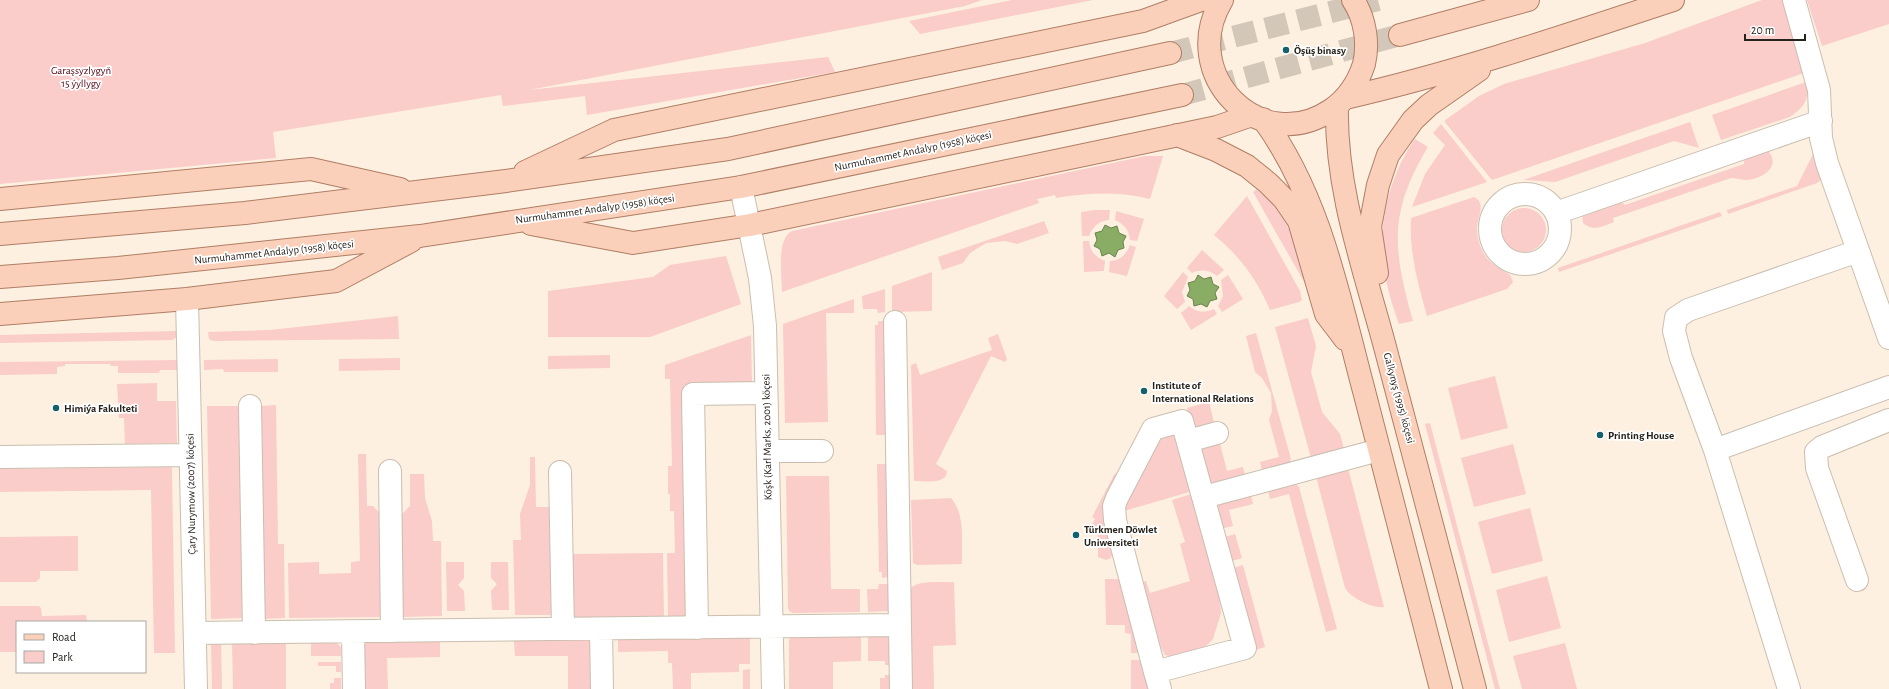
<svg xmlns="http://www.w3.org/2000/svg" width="1889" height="689" font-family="'Alegreya Sans',sans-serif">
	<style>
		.green { fill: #faccca }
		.water { fill: #89ad64; stroke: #6b834e }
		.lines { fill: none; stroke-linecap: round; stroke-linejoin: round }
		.major-tunnel { stroke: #d2c7b9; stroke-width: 22; stroke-dasharray: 22 11; stroke-linecap: butt }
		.minor-casing { stroke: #cabeaf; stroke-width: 24 }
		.major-casing { stroke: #af7e65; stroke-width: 24 }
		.minor { stroke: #fff; stroke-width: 22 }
		.major { stroke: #fbd0ba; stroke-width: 22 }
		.poi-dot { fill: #14606d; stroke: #fff; stroke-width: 1.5 }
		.labels { text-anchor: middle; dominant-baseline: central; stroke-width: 3.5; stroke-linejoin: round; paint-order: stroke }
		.poi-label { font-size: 11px; font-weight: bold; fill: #26221c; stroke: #fff; text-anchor: start }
		.park-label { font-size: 11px; fill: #530310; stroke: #fff }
		.street-label { font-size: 11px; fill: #26221c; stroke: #fff }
	</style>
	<rect width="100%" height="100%" fill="#fdf0e0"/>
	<path class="green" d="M 0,0 L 982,0 L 965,6 L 529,90 L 828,57 L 835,72 L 587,115 L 585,96 L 503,106 L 501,95 L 273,132 L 276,158 L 0,184 Z
		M 1012,0 L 1093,0 L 920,34 L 909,21 Z
		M 1762,0 L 1782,0 L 1784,4 L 1804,73 L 1492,180 L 1444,121 L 1479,96 L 1504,84 L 1645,43 Z
		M 1807,0 L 1889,0 L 1889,24 L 1822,46 Z
		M 1806,82 C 1810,100 1804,107 1790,117 L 1721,140 L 1712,115 Z
		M 1690,122 L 1699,148 L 1674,141 L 1555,182 L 1523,180 Z
		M 1441,124 L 1487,182 L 1412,207 L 1425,174 L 1445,145 L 1433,133 Z
		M 1415,139 L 1428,147 C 1388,213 1393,250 1413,321 L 1399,324 C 1394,310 1389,295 1386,280 C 1376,232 1387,179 1415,139 Z
		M 1766,149 C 1783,165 1764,179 1746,180 C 1742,180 1736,178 1731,178 L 1613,218 L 1614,222 C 1603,226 1593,232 1583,223 L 1582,212 L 1614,196 L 1625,205 L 1744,164 L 1744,156 Z
		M 1814,152 L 1821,177 L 1821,180 L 1817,183 L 1728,214 L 1727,210 L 1797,186 Z
		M 1145,156 L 1163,156 L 1150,199 C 1118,191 1088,193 1056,198 L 1055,195 L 1037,199 L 1039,203 L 782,292 C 782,276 776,239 792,231 Z
		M 1257,189 C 1290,217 1297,246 1311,284 L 1307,287 L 1253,192 Z
		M 1247,196 L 1300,291 L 1302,300 L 1299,302 L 1270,310 C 1258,281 1239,255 1214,235 Z
		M 1474,197 C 1487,203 1477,218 1477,229 C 1477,236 1479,244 1482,250 C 1488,263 1499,268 1510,275 L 1513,282 L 1507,289 L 1427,316 C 1418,284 1409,252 1411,218 Z
		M1502 230a22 22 0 1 1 44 0a22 22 0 1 1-44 0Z
		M 1095,210 L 1110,210 L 1109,220 C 1099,221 1093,226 1089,236 L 1082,236 L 1081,212 Z
		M 1116,211 L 1144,219 L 1137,241 L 1130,240 C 1129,230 1124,224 1115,220 Z
		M 1720,212 L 1722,216 L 1559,272 L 1558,268 Z
		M 1044,221 L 1049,233 L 1017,244 L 1005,241 L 986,243 L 970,253 L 963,263 L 942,270 L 938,257 Z
		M 1083,241 L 1089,241 C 1090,251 1095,257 1105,261 L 1104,271 L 1084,272 Z
		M 1130,245 L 1136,247 L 1127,276 L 1109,272 L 1110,261 C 1121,260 1126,255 1130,245 Z
		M 1202,250 L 1224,270 L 1217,276 C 1209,270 1201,269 1192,273 L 1187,268 Z
		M 726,256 L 741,304 L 650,337 L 548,337 L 548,291 L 653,277 L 670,265 Z
		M 932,272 L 932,311 L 892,312 L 892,286 Z
		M 1183,272 L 1188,277 L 1182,292 L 1185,302 L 1177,309 L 1164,296 Z
		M 1228,275 L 1243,299 L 1222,312 L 1218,306 L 1223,296 L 1221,280 Z
		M 885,289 L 885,312 L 878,313 L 877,309 L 863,309 L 862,296 Z
		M 854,299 L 854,313 L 826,313 L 828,422 L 785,423 L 783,324 Z
		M 1189,306 C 1197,313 1204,313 1214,309 L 1217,314 L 1191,330 L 1181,313 Z
		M 398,316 L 399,339 L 213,341 L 209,339 L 208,332 L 270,330 Z
		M 1308,318 L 1316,346 L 1311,372 L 1322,412 L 1340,434 L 1344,449 L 1311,458 L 1275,327 Z
		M 878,321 L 885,321 L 887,435 L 876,435 L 875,325 L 878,325 Z
		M 177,331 L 177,337 L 172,340 L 0,343 L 0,335 Z
		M 1256,333 L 1291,459 L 1289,463 L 1262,471 L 1260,462 L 1279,457 L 1269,420 L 1272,411 L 1271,393 L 1262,378 L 1255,372 L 1246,336 Z
		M 998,334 L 1007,359 L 1005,362 L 991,356 L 936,464 L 947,471 L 946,476 C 939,484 924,481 914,481 L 911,365 L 916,363 L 920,375 L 992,350 L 988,338 Z
		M 751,335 L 752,384 L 684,385 L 688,618 L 668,618 L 667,553 L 675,553 L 674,511 L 670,511 L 670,494 L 668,494 L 668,466 L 672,466 L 670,379 L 665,379 L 665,365 Z
		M 610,355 L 610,368 L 548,369 L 548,356 Z
		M 400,358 L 400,370 L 339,371 L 339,359 Z
		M 278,359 L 278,372 L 224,372 L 223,369 L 204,370 L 204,360 Z
		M 179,360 L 179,370 L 160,370 L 159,373 L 118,373 L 118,366 L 111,366 L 110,364 L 65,364 L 65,366 L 57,367 L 57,374 L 0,375 L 0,362 Z
		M 1495,376 L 1508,428 L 1461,440 L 1448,388 Z
		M 157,383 L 157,401 L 176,401 L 177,443 L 125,444 L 124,418 L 119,418 L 117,384 Z
		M 1209,402 L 1215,427 L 1199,431 L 1192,428 L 1187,408 Z
		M 276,405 L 278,544 L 284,544 L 285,618 L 263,619 L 259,406 Z
		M 207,406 L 241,406 L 244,618 L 211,619 Z
		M 1430,423 L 1500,689 L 1495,689 L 1425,424 Z
		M 1177,434 L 1193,491 L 1124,511 L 1123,509 L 1161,439 Z
		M 1219,440 L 1227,471 L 1243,467 L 1245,475 L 1213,484 L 1209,483 L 1199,447 Z
		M 1513,444 L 1526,494 L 1474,507 L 1461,458 Z
		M 358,454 L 366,454 L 367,506 L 373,506 L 383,517 L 385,617 L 289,618 L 288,563 L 319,562 L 319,574 L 351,573 L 351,562 L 360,561 Z
		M 530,457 L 535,457 L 536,507 L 553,507 L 555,615 L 515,615 L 513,540 L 521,540 L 520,514 L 530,485 Z
		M 877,464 L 887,464 L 889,577 L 882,578 L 882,572 L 879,572 Z
		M 172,467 L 175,653 L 154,653 L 151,490 L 0,492 L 0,469 Z
		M 1348,468 L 1384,607 C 1373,609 1351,598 1345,588 L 1316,476 Z
		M 1115,473 L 1119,476 L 1112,555 L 1111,558 L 1106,560 L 1098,557 L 1098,528 L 1090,528 L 1095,519 L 1092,517 Z
		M 410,474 L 424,474 L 425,498 L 432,521 L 433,541 L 441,541 L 442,616 L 400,617 L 398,518 L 410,506 Z
		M 786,476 L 829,476 L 831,589 L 860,589 L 860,612 L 793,613 L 789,611 L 788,607 Z
		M 1295,483 L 1299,487 L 1337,629 L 1326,632 L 1289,494 L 1270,499 L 1268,490 Z
		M 1191,494 L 1219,590 L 1221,613 L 1213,639 L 1203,649 L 1174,657 L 1165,655 L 1161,647 L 1142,582 L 1146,581 L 1150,593 L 1190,581 L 1180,544 L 1185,542 L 1172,500 Z
		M 1251,495 L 1253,504 L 1229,510 L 1233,526 L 1220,529 L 1215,505 Z
		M 951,498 C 966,515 961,543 962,564 L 917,565 L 913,563 L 911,500 Z
		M 1530,508 L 1543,561 L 1492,574 L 1478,522 Z
		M 1235,534 L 1242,558 L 1228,562 L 1222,538 Z
		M 78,536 L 78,571 L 40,571 L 40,578 L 36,582 L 0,582 L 0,537 Z
		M 663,553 L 664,619 L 570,620 L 569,554 Z
		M 446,562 L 464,562 L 464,578 L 458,585 L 464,591 L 465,611 L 447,611 Z
		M 491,562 L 508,562 L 509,610 L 492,610 L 491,591 L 497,584 L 491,578 Z
		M 1243,565 L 1265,647 L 1252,651 L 1230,569 Z
		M 1547,576 L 1561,628 L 1509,642 L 1496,590 Z
		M 1105,579 L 1118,579 L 1122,581 L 1142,653 L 1131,653 L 1131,634 L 1125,633 L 1125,625 L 1106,625 Z
		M 954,582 L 956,645 L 933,646 L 934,689 L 911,689 L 909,590 C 917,579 941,583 954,582 Z
		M 879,584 L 889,584 L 888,611 L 868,612 L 867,589 L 878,589 Z
		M 0,606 L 39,606 L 41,608 L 42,616 L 86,615 L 87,622 L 17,622 L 17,652 L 0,652 Z
		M 861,634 L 861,661 L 833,662 L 833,689 L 789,689 L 789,641 L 790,637 Z
		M 868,634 L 888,636 L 891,665 L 885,665 L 885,661 L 868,661 Z
		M 750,636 L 750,664 L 739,664 L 739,672 L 691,673 L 691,689 L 673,689 L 672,663 L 668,663 L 668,651 L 618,652 L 618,638 Z
		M 590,640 L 591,689 L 568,689 L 568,656 L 515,656 L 514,641 Z
		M 440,641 L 440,657 L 387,658 L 388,689 L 365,689 L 364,642 Z
		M 286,642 L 286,689 L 233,689 L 232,643 Z
		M 311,642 L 336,642 L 341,647 L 341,656 L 311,656 Z
		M 211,643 L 221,643 L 222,689 L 212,689 Z
		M 1565,643 L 1577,689 L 1522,689 L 1513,656 Z
		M 1131,660 L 1144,660 L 1152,689 L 1131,689 Z
		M 318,662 L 341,662 L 341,672 L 336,672 L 336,666 L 318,666 Z
		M 750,669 L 750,689 L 743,689 L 743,670 Z
		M 885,675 L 891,675 L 891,689 L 880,689 L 880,678 L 885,678 Z
		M 334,678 L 341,678 L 341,689 L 330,689 L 330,683 L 334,683 Z"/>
	<path class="water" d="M 1105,225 L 1111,228 L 1117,226 L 1119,233 L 1126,236 L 1123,242 L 1124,248 L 1118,250 L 1115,257 L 1109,253 L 1102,256 L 1100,249 L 1094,246 L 1097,240 L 1095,233 L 1102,231 Z
		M 1198,275 L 1204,279 L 1211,277 L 1213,284 L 1219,287 L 1215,293 L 1217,299 L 1210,301 L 1207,307 L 1201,304 L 1194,306 L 1193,299 L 1187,296 L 1190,290 L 1188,283 L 1195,281 Z"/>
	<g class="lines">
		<path class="major-tunnel" d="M 1170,53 L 1378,0
			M 1182,95 L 1400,35"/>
		<defs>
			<path id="minor" d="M 1794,0 L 1819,90 L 1821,138 L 1827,163 L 1889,338
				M 741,187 L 760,278 L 765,326 L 773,689
				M1490 229a35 35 0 1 1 70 0a35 35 0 1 1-70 0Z
				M 1556,213 L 1821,121
				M 187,299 L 196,689
				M 895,322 L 901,689
				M 250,406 L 254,633
				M 1188,441 L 1217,433
				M 1715,450 L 1889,387
				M 768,451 L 822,451
				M 0,457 L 190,455
				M 390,471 L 392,631
				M 560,472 L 563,629
				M 1204,497 L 1379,450
				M 1857,580 L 1817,468 L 1816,452 L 1822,447 L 1889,420
				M 697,628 L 693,394 L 766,393
				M 601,629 L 602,689
				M 353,632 L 354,689
				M 195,633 L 899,625
				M 1155,672 L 1245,648 L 1182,421 L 1153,429 L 1117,498 L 1114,506 L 1115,520 L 1155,672 L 1160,689
				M 1789,689 L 1715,450 L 1681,358 L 1674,331 L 1676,318 L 1688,310 L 1858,251"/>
			<path id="major" d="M 1222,0 C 1177,74 1260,158 1331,110 C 1347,99 1358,83 1364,64 C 1369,43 1365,18 1353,0
				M 1400,35 L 1528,0
				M 1345,98 C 1458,72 1564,36 1673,0
				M 1337,106 C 1335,189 1364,268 1385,347 C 1416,461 1445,575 1475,689
				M 1263,119 C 1321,198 1339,298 1364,391 C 1390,491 1416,590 1441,689
				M 1177,135 L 1216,150 L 1247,166 L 1268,183 L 1284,199 L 1299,221 L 1326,314 L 1345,339
				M 525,172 L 614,130 L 1143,21 L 1201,0
				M 0,199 L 311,169 L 400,189
				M 531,224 L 633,243 L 750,225 L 1217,127 L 1252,115
				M 0,234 L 245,213 L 506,181 L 728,149 L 1170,53
				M 1377,273 L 1370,227 L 1378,185 L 1388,155 L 1413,120 L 1429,105 L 1479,70
				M 0,277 L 118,268 L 420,236 L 741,187 L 1182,95
				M 0,314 L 187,299 L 336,281 L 411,241"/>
		</defs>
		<use href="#minor" class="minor-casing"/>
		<use href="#major" class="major-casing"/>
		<use href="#minor" class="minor"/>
		<use href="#major" class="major"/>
	</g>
	<g class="poi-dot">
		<circle cx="1286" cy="50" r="4"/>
		<circle cx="1144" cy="391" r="4"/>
		<circle cx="56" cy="408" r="4"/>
		<circle cx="1600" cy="435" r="4"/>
		<circle cx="1076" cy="535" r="4"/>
	</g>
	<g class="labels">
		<g class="poi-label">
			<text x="1294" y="50">Öşüş binasy</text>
			<text x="1152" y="385">Institute of<tspan x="1152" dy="13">International Relations</tspan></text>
			<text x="64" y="408">Himiýa Fakulteti</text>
			<text x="1608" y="435">Printing House</text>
			<text x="1084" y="529">Türkmen Döwlet<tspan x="1084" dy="13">Uniwersiteti</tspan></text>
		</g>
		<g class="park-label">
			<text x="81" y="70">Garaşsyzlygyň<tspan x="81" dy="13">15 ýyllygy</tspan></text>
		</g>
		<g class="street-label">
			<text transform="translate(913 151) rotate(-12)">Nurmuhammet Andalyp (1958) köçesi</text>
			<text transform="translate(595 209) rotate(-8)">Nurmuhammet Andalyp (1958) köçesi</text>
			<text transform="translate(274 252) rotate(-6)">Nurmuhammet Andalyp (1958) köçesi</text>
			<text transform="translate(1399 398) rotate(75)">Galkynyş (1995) köçesi</text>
			<text transform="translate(767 437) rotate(-91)">Köşk (Karl Marks, 2001) köçesi</text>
			<text transform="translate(191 494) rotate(-91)">Çary Nurymow (2007) köçesi</text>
		</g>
	</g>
	<rect x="16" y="621" width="130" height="52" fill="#ffffff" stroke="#a8a7a4"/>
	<rect x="24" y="634" width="20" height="6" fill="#fbd0ba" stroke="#a8a7a4"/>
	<text x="52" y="641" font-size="12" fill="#26221c">Road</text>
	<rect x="24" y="651" width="20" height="12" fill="#faccca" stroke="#a8a7a4"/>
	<text x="52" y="661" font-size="12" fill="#26221c">Park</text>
	<path d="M1745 34v6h60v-6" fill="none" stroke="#26221c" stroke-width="2"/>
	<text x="1751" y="34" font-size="12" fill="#26221c" stroke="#ffffff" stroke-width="3" paint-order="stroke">20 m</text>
</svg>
